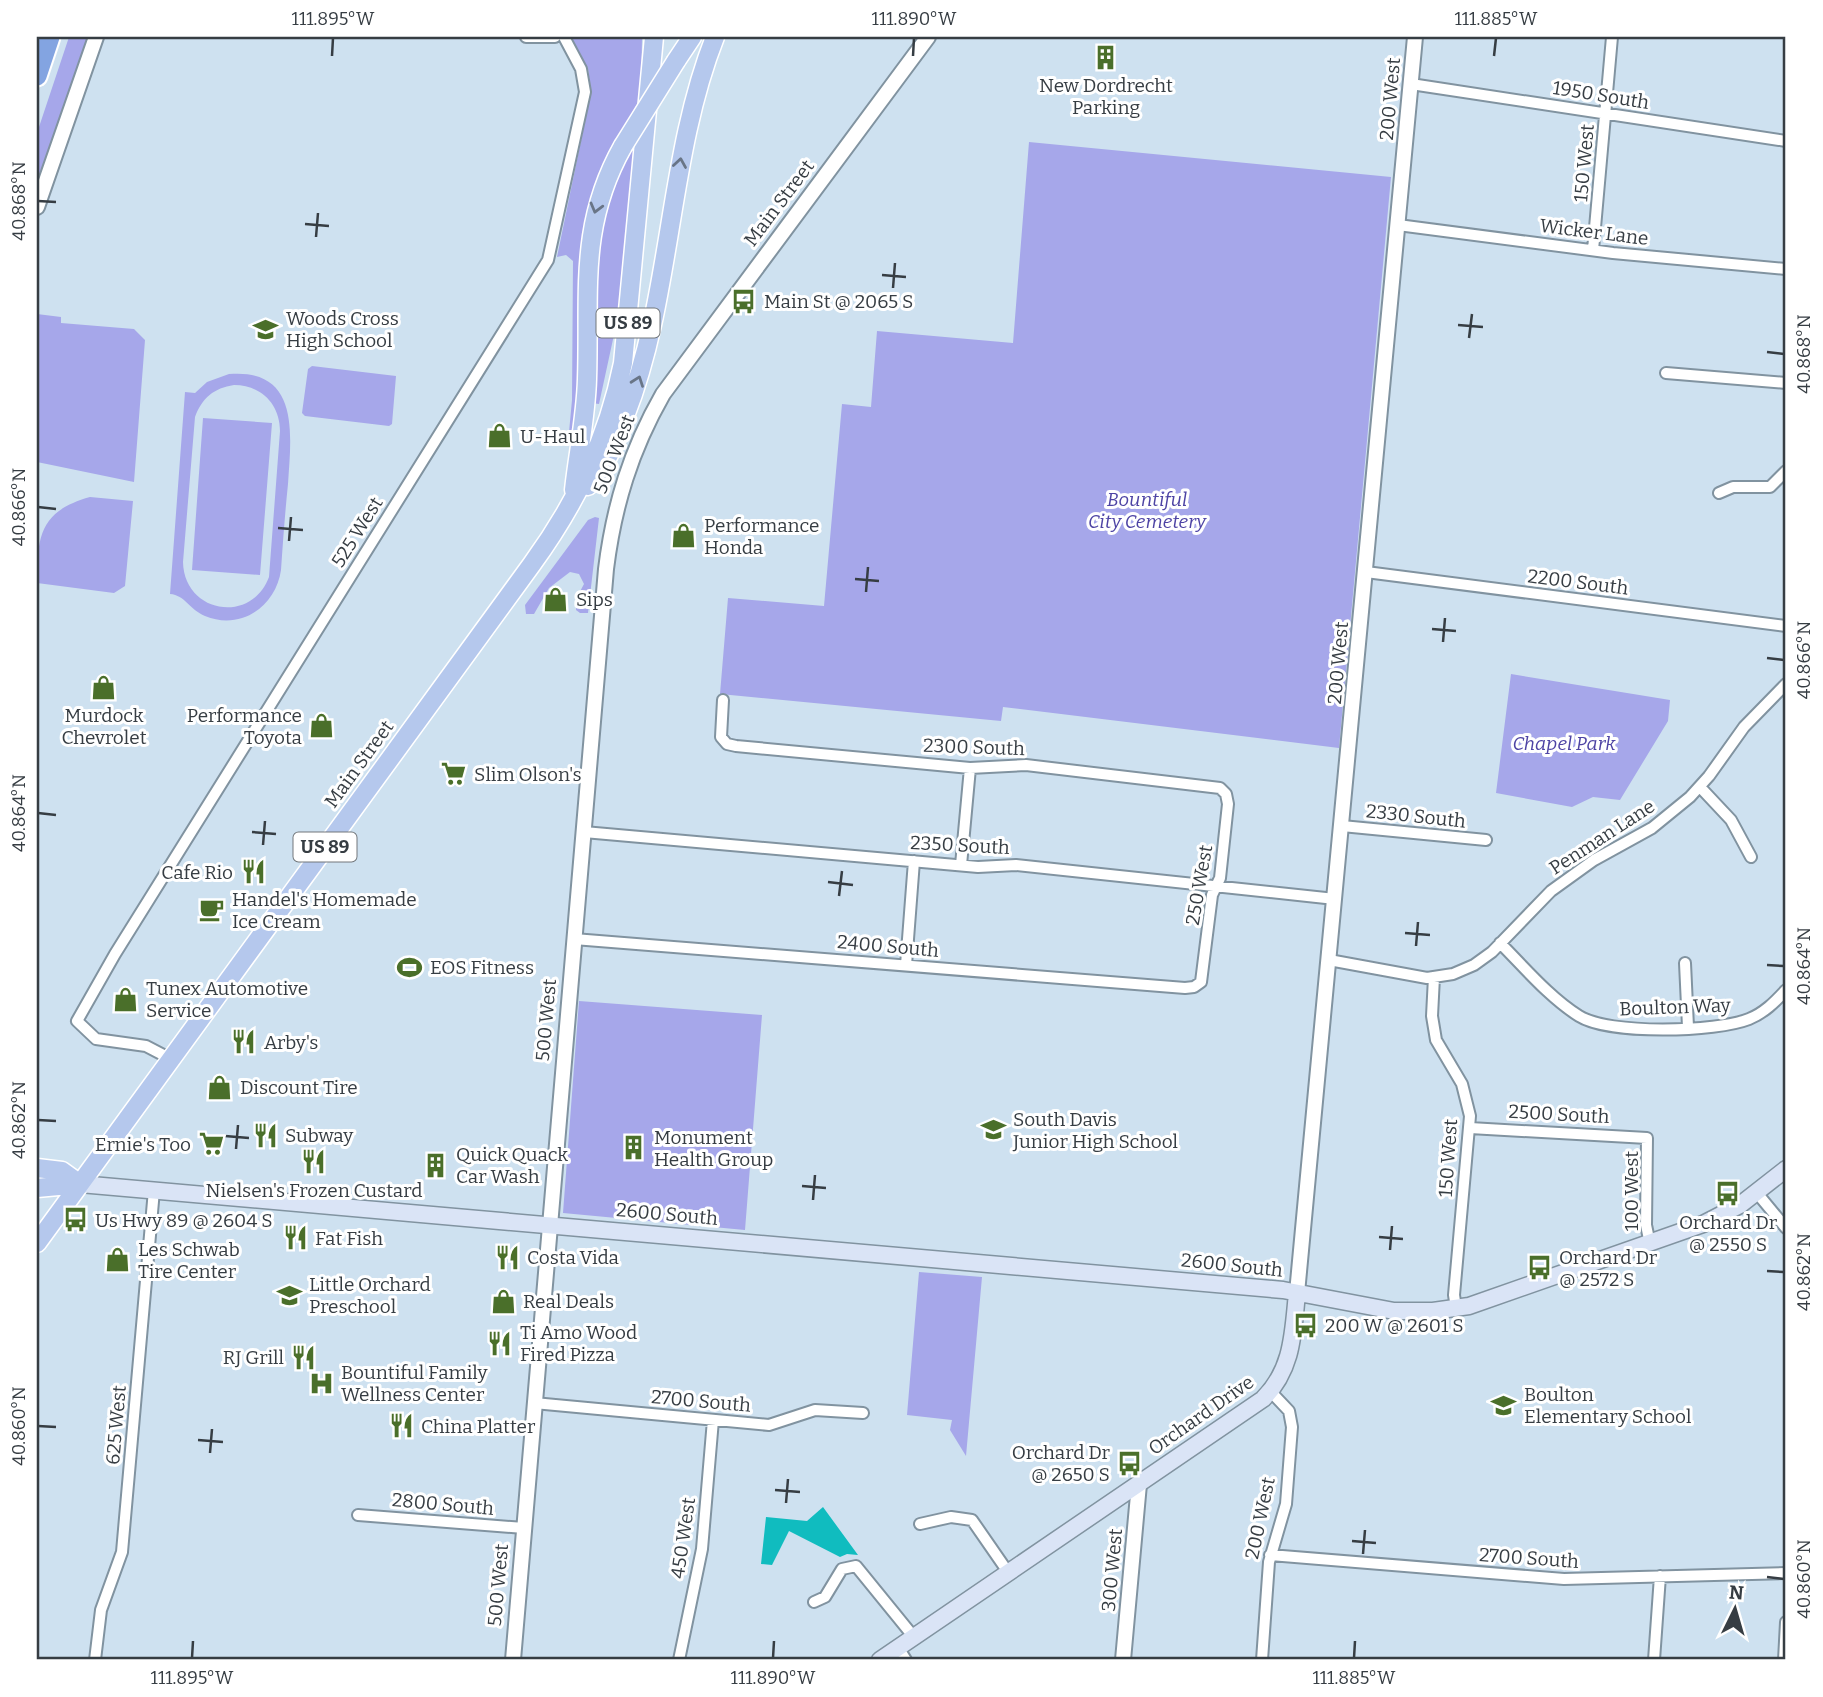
<svg xmlns="http://www.w3.org/2000/svg" width="1823" height="1697" font-family="Bitter,serif">
	<style>
		.green { fill: #a6a7ea; fill-rule: evenodd }
		.water { fill: #10bcbf }
		.lines { fill: none; stroke-linecap: round; stroke-linejoin: round }
		.minor-casing { stroke: #8193a0; stroke-width: 14 }
		.tertiary-casing { stroke: #8193a0; stroke-width: 18 }
		.secondary-casing { stroke: #8193a0; stroke-width: 19 }
		.primary-casing { stroke: #fff; stroke-width: 21 }
		.motorway-casing { stroke: #fff; stroke-width: 23 }
		.minor { stroke: #fff; stroke-width: 10 }
		.tertiary { stroke: #fff; stroke-width: 14 }
		.secondary { stroke: #dae4f6; stroke-width: 16 }
		.primary { stroke: #b5c8ed; stroke-width: 18 }
		.motorway { stroke: #83a4e1; stroke-width: 19 }
		.primary-bridge-casing { stroke: #fff; stroke-width: 21; stroke-linecap: butt }
		.primary-bridge { stroke: #b5c8ed; stroke-width: 18 }
		.oneway { stroke: #697587 }
		.ticks { fill: none; stroke: #363d43; stroke-width: 2.5 }
		.labels { text-anchor: middle; dominant-baseline: central; stroke-width: 6; stroke-linejoin: round; paint-order: stroke }
		.shield { fill: #fff; stroke: #72777b; stroke-width: 2 }
		.shield-label { font-size: 18px; font-weight: bold; fill: #363d43 }
		.poi-label { font-size: 19px; fill: #363d43; stroke: #fff; text-anchor: start }
		.street-label { font-size: 19px; fill: #363d43; stroke: #fff }
		.park-label { font-size: 19px; font-style: italic; fill: #4d43a4; stroke: #fff }
		.neatline { fill: none; stroke: #363d43; stroke-width: 2.5 }
		.ticks-label { font-size: 18px; text-anchor: middle; fill: #363d43 }
	</style>
	<rect width="100%" height="100%" fill="#cee1f0"/>
	<path class="green" d="M 69,37 L 90,37 L 37,189 L 37,133 Z
		M 570,37 L 642,37 L 641,97 L 605,160 L 587,211 L 583,244 L 580,390 L 572,444 L 568,443 L 572,400 L 573,261 L 566,255 L 557,257 L 591,92 L 588,69 Z
		M 1029,142 L 1391,177 L 1339,748 L 1003,707 L 1001,721 L 720,694 L 728,598 L 824,606 L 842,404 L 871,407 L 877,331 L 1013,343 Z
		M 630,145 L 637,146 L 620,307 L 599,404 L 592,403 L 596,228 Z
		M 37,314 L 61,317 L 61,323 L 134,329 L 145,340 L 134,482 L 37,462 Z
		M 312,366 L 396,376 L 392,424 L 389,426 L 305,416 L 302,413 L 308,369 Z
		M 229,374 C 301,368 291,436 288,484 C 285,513 283,541 281,570 C 276,606 241,631 205,616 C 190,610 185,595 170,594 L 185,392 L 195,393 L 207,382 ZM 234,385 C 261,385 280,404 280,431 L 269,577 C 251,625 184,613 183,562 L 195,417 C 202,398 214,388 234,385 Z
		M 203,418 L 272,423 L 260,575 L 192,570 Z
		M 90,497 L 133,501 L 125,586 L 114,593 L 37,583 C 37,536 40,511 90,497 Z
		M 595,517 L 599,518 L 588,613 L 580,613 L 576,610 L 576,599 L 584,584 L 579,574 L 570,572 L 549,588 L 534,614 L 526,614 L 525,605 L 588,520 Z
		M 1511,674 L 1670,700 L 1668,721 L 1620,800 L 1593,797 L 1572,807 L 1496,793 Z
		M 579,1001 L 762,1015 L 745,1230 L 563,1213 Z
		M 919,1272 L 982,1277 L 966,1456 L 950,1430 L 952,1420 L 907,1415 Z"/>
	<path class="water" d="M 823,1507 L 858,1555 L 847,1554 L 840,1557 L 789,1531 L 772,1565 L 761,1564 L 766,1517 L 807,1521 Z"/>
	<g class="lines">
		<defs>
			<path id="minor" d="M 526,37 L 555,37
				M 1411,84 L 1786,141
				M 1398,225 L 1613,253 L 1786,269
				M 1593,250 L 1612,37
				M 1666,373 L 1786,383
				M 1719,493 L 1733,487 L 1770,487 L 1786,471
				M 1366,572 L 1786,626
				M 1700,787 L 1731,820 L 1751,857
				M 1342,826 L 1486,840
				M 584,832 L 978,867 L 1016,865 L 1335,899
				M 961,865 L 970,768
				M 574,939 L 1185,988 L 1194,987 L 1201,982 L 1212,895 L 1220,878 L 1228,804 L 1226,794 L 1220,788 L 1026,765 L 970,768 L 736,746 L 727,744 L 721,737 L 723,700
				M 1500,943 C 1524,967 1550,998 1579,1016 C 1609,1035 1716,1032 1749,1019 C 1764,1013 1775,1002 1786,990
				M 1329,960 L 1427,978 L 1453,974 L 1474,965 L 1492,952 L 1551,891 L 1594,860 L 1652,828 L 1690,797 L 1709,776 L 1744,727 L 1786,684
				M 1685,963 L 1688,1027
				M 906,965 L 914,861
				M 1434,977 L 1432,1016 L 1436,1040 L 1462,1084 L 1470,1116 L 1454,1295 L 1456,1308
				M 171,1059 L 146,1046 L 96,1039 L 77,1021 L 115,954 L 548,260 L 585,92 L 581,69 L 564,37
				M 1470,1128 L 1647,1138 L 1646,1225 L 1650,1244
				M 1757,1193 L 1786,1228
				M 534,1403 L 769,1425 L 815,1410 L 863,1413
				M 358,1515 L 524,1528
				M 920,1524 L 951,1517 L 972,1520 L 1008,1572
				M 1270,1555 L 1564,1579 L 1786,1573
				M 814,1602 L 825,1597 L 842,1569 L 856,1566 L 913,1636
				M 898,1647 L 906,1660
				M 95,1660 L 101,1610 L 122,1552 L 154,1190
				M 679,1660 L 702,1549 L 713,1420
				M 1262,1660 L 1269,1562 L 1286,1504 L 1292,1427 L 1289,1411 L 1271,1392
				M 1654,1660 L 1660,1576
				M 1784,1660 L 1786,1622"/>
			<path id="tertiary" d="M 37,207 L 96,37
				M 1297,1293 L 1415,37
				M 513,1660 L 606,569 C 614,505 631,450 663,394 L 928,37
				M 1123,1660 L 1139,1484"/>
			<path id="secondary" d="M 80,1184 L 1283,1290 L 1394,1311 L 1433,1311 L 1469,1306 L 1703,1224 L 1740,1205 L 1786,1169
				M 880,1660 L 1263,1399 C 1293,1369 1293,1333 1297,1293"/>
			<path id="primary" d="M 676,61 L 692,37
				M 588,486 C 607,465 615,442 625,416 C 673,294 667,159 715,37
				M 574,490 C 578,453 586,417 587,379 C 590,292 578,226 623,146
				M 37,1168 L 62,1171 L 80,1184
				M 37,1188 L 80,1184
				M 37,1243 L 532,564 C 577,502 608,438 623,363 L 654,37"/>
			<path id="motorway" d="M 37,76 L 50,37"/>
		</defs>
		<use href="#minor" class="minor-casing"/>
		<use href="#tertiary" class="tertiary-casing"/>
		<use href="#secondary" class="secondary-casing"/>
		<use href="#primary" class="primary-casing"/>
		<use href="#motorway" class="motorway-casing"/>
		<use href="#minor" class="minor"/>
		<use href="#tertiary" class="tertiary"/>
		<use href="#secondary" class="secondary"/>
		<use href="#primary" class="primary"/>
		<use href="#motorway" class="motorway"/>
		<defs>
			<path id="primary-bridge" d="M 623,146 L 676,61"/>
		</defs>
		<use href="#primary-bridge" class="primary-bridge-casing"/>
		<use href="#primary-bridge" class="primary-bridge"/>
	</g>
	<defs><path id="oneway-chevron" d="M-2-3.5L2.5 0L-2 3.5" fill="none" stroke-width="1.6" stroke-linecap="round" stroke-linejoin="round" transform="scale(1.75)"/></defs>
	<g class="oneway">
		<use href="#oneway-chevron" transform="translate(680 163) rotate(-81)"/>
		<use href="#oneway-chevron" transform="translate(596 208) rotate(105)"/>
		<use href="#oneway-chevron" transform="translate(638 381) rotate(-70)"/>
	</g>
	<path class="ticks" d="M 332,56 L 333,38M 913,56 L 914,38M 1494,56 L 1496,38M 38,201 L 56,202M 305,224 L 329,226M 316,237 L 318,213M 882,275 L 906,277M 893,288 L 895,263M 1458,325 L 1483,327M 1469,338 L 1472,314M 1767,352 L 1784,354M 38,507 L 56,509M 278,528 L 303,530M 289,541 L 291,517M 855,579 L 879,581M 866,592 L 868,567M 1432,629 L 1456,631M 1443,642 L 1445,618M 1767,658 L 1784,660M 38,813 L 56,815M 252,832 L 276,834M 263,845 L 265,821M 828,882 L 853,885M 839,896 L 842,871M 1405,933 L 1430,935M 1416,946 L 1418,922M 1767,965 L 1784,966M 38,1120 L 56,1121M 225,1136 L 249,1138M 236,1149 L 238,1125M 802,1186 L 826,1188M 813,1200 L 815,1175M 1379,1237 L 1403,1239M 1390,1250 L 1392,1226M 1767,1271 L 1784,1272M 38,1426 L 56,1427M 198,1440 L 223,1442M 210,1453 L 212,1429M 775,1490 L 800,1492M 786,1503 L 788,1479M 1352,1541 L 1376,1543M 1363,1554 L 1365,1530M 1767,1577 L 1784,1579M 192,1658 L 193,1641M 773,1658 L 774,1641M 1354,1658 L 1355,1641"/>
	<defs>
		<symbol id="building-bare" viewBox="-9 -9 18 18"><path d="M-4-6H4V6H1V3H-1V6H-4ZM-2.5-4.3h1.7v1.8h-1.7ZM.8-4.3h1.7v1.8H.8ZM-2.5-1h1.7V.8h-1.7ZM.8-1h1.7V.8H.8Z" fill="#4a6f2a" stroke="#fff" stroke-width="2.5" paint-order="stroke"/></symbol>
		<symbol id="bus-bare" viewBox="-9 -9 18 18"><path d="M-5-6H5V4H4V6H2V4H-2V6H-4V4H-5ZM-3.5-4V0h7V-4ZM-3.5 1.2v1.5H-2V1.2ZM2 1.2v1.5H3.5V1.2Z" fill="#4a6f2a" stroke="#fff" stroke-width="2.5" paint-order="stroke"/></symbol>
		<symbol id="school-bare" viewBox="-9 -9 18 18"><path d="M0-5L7-2L0 1L-7-2ZM-4 1L0 2.5L4 1V4Q0 6-4 4Z" fill="#4a6f2a" stroke="#fff" stroke-width="2.5" paint-order="stroke"/></symbol>
		<symbol id="shop-bare" viewBox="-9 -9 18 18"><path d="M-5-2.5h2.3a2.7 3.5 0 0 1 5.4 0H5L5.5 6h-11ZM-1.5-2.5h3a1.5 2.3 0 0 0-3 0Z" fill="#4a6f2a" stroke="#fff" stroke-width="2.5" paint-order="stroke"/></symbol>
		<symbol id="supermarket-bare" viewBox="-9 -9 18 18"><path d="M-6-5.5h2.5l.6 2H6L4.5 2H-2.5L-4.4-4H-6ZM-1.5 3.2a1.3 1.3 0 1 0 .1 0ZM3 3.2a1.3 1.3 0 1 0 .1 0Z" fill="#4a6f2a" stroke="#fff" stroke-width="2.5" paint-order="stroke"/></symbol>
		<symbol id="restaurant-bare" viewBox="-9 -9 18 18"><path d="M-5-6h1v4h1v-4h1v4h1v-4h1v5L-1.5 .5V6h-2V.5L-5-1ZM5-6V6H3V1.5H1.5Q1.5-4 5-6Z" fill="#4a6f2a" stroke="#fff" stroke-width="2.5" paint-order="stroke"/></symbol>
		<symbol id="cafe-bare" viewBox="-9 -9 18 18"><path d="M-5.5-4.5H6V0H3Q3 3.5 0 3.5H-2.5Q-5.5 3.5-5.5 0ZM3-3.2v2h1.7v-2ZM-6 4.5H4V6H-6Z" fill="#4a6f2a" stroke="#fff" stroke-width="2.5" paint-order="stroke"/></symbol>
		<symbol id="stadium-bare" viewBox="-9 -9 18 18"><path d="M0-5a6.5 5 0 1 0 0 10a6.5 5 0 1 0 0-10ZM-3.5-1.8h7v3.6h-7Z" fill="#4a6f2a" stroke="#fff" stroke-width="2.5" paint-order="stroke"/></symbol>
		<symbol id="hospital-bare" viewBox="-9 -9 18 18"><path d="M-5-5h3v3.5h4V-5h3V5h-3V1.5h-4V5h-3Z" fill="#4a6f2a" stroke="#fff" stroke-width="2.5" paint-order="stroke"/></symbol>
	</defs>
	<g fill-rule="evenodd">
		<use href="#building-bare" x="1088" y="40" width="35" height="35"/>
		<use href="#bus-bare" x="726" y="284" width="35" height="35"/>
		<use href="#school-bare" x="248" y="312" width="35" height="35"/>
		<use href="#shop-bare" x="482" y="418" width="35" height="35"/>
		<use href="#shop-bare" x="666" y="518" width="35" height="35"/>
		<use href="#shop-bare" x="538" y="582" width="35" height="35"/>
		<use href="#shop-bare" x="86" y="670" width="35" height="35"/>
		<use href="#shop-bare" x="304" y="708" width="35" height="35"/>
		<use href="#supermarket-bare" x="436" y="756" width="35" height="35"/>
		<use href="#restaurant-bare" x="236" y="854" width="35" height="35"/>
		<use href="#cafe-bare" x="194" y="892" width="35" height="35"/>
		<use href="#stadium-bare" x="392" y="950" width="35" height="35"/>
		<use href="#shop-bare" x="108" y="982" width="35" height="35"/>
		<use href="#restaurant-bare" x="226" y="1024" width="35" height="35"/>
		<use href="#shop-bare" x="202" y="1070" width="35" height="35"/>
		<use href="#school-bare" x="976" y="1112" width="35" height="35"/>
		<use href="#restaurant-bare" x="248" y="1118" width="35" height="35"/>
		<use href="#supermarket-bare" x="194" y="1126" width="35" height="35"/>
		<use href="#building-bare" x="616" y="1130" width="35" height="35"/>
		<use href="#restaurant-bare" x="296" y="1144" width="35" height="35"/>
		<use href="#building-bare" x="418" y="1148" width="35" height="35"/>
		<use href="#bus-bare" x="1710" y="1176" width="35" height="35"/>
		<use href="#bus-bare" x="58" y="1202" width="35" height="35"/>
		<use href="#restaurant-bare" x="278" y="1220" width="35" height="35"/>
		<use href="#restaurant-bare" x="490" y="1240" width="35" height="35"/>
		<use href="#shop-bare" x="100" y="1242" width="35" height="35"/>
		<use href="#bus-bare" x="1522" y="1250" width="35" height="35"/>
		<use href="#school-bare" x="272" y="1278" width="35" height="35"/>
		<use href="#shop-bare" x="486" y="1284" width="35" height="35"/>
		<use href="#bus-bare" x="1288" y="1308" width="35" height="35"/>
		<use href="#restaurant-bare" x="482" y="1326" width="35" height="35"/>
		<use href="#restaurant-bare" x="286" y="1340" width="35" height="35"/>
		<use href="#hospital-bare" x="304" y="1366" width="35" height="35"/>
		<use href="#school-bare" x="1486" y="1388" width="35" height="35"/>
		<use href="#restaurant-bare" x="384" y="1408" width="35" height="35"/>
		<use href="#bus-bare" x="1112" y="1446" width="35" height="35"/>
	</g>
	<g class="labels">
		<g class="shield">
			<rect x="596.5" y="308.5" width="63" height="29" rx="5"/>
			<rect x="293.5" y="832.5" width="63" height="29" rx="5"/>
		</g>
		<g class="shield-label">
			<text x="628" y="323">US 89</text>
			<text x="325" y="847">US 89</text>
		</g>
		<g class="poi-label">
			<text x="1106" y="85" text-anchor="middle">New Dordrecht<tspan x="1106" dy="22">Parking</tspan></text>
			<text x="764" y="301">Main St @ 2065 S</text>
			<text x="286" y="318">Woods Cross<tspan x="286" dy="22">High School</tspan></text>
			<text x="520" y="436">U-Haul</text>
			<text x="704" y="525">Performance<tspan x="704" dy="22">Honda</tspan></text>
			<text x="576" y="599">Sips</text>
			<text x="104" y="715" text-anchor="middle">Murdock<tspan x="104" dy="22">Chevrolet</tspan></text>
			<text x="302" y="715" text-anchor="end">Performance<tspan x="302" dy="22">Toyota</tspan></text>
			<text x="474" y="774">Slim Olson's</text>
			<text x="233" y="872" text-anchor="end">Cafe Rio</text>
			<text x="232" y="899">Handel's Homemade<tspan x="232" dy="22">Ice Cream</tspan></text>
			<text x="430" y="967">EOS Fitness</text>
			<text x="146" y="988">Tunex Automotive<tspan x="146" dy="22">Service</tspan></text>
			<text x="264" y="1042">Arby's</text>
			<text x="240" y="1087">Discount Tire</text>
			<text x="1013" y="1119">South Davis<tspan x="1013" dy="22">Junior High School</tspan></text>
			<text x="285" y="1135">Subway</text>
			<text x="654" y="1137">Monument<tspan x="654" dy="22">Health Group</tspan></text>
			<text x="191" y="1144" text-anchor="end">Ernie's Too</text>
			<text x="456" y="1154">Quick Quack<tspan x="456" dy="22">Car Wash</tspan></text>
			<text x="314" y="1190" text-anchor="middle">Nielsen's Frozen Custard</text>
			<text x="95" y="1220">Us Hwy 89 @ 2604 S</text>
			<text x="1728" y="1222" text-anchor="middle">Orchard Dr<tspan x="1728" dy="22">@ 2550 S</tspan></text>
			<text x="315" y="1238">Fat Fish</text>
			<text x="138" y="1249">Les Schwab<tspan x="138" dy="22">Tire Center</tspan></text>
			<text x="527" y="1257">Costa Vida</text>
			<text x="1559" y="1257">Orchard Dr<tspan x="1559" dy="22">@ 2572 S</tspan></text>
			<text x="309" y="1284">Little Orchard<tspan x="309" dy="22">Preschool</tspan></text>
			<text x="523" y="1301">Real Deals</text>
			<text x="1325" y="1325">200 W @ 2601 S</text>
			<text x="520" y="1332">Ti Amo Wood<tspan x="520" dy="22">Fired Pizza</tspan></text>
			<text x="284" y="1357" text-anchor="end">RJ Grill</text>
			<text x="341" y="1372">Bountiful Family<tspan x="341" dy="22">Wellness Center</tspan></text>
			<text x="1524" y="1394">Boulton<tspan x="1524" dy="22">Elementary School</tspan></text>
			<text x="421" y="1426">China Platter</text>
			<text x="1110" y="1452" text-anchor="end">Orchard Dr<tspan x="1110" dy="22">@ 2650 S</tspan></text>
		</g>
		<g class="street-label">
			<text transform="translate(1601 95) rotate(9)">1950 South</text>
			<text transform="translate(1390 99) rotate(-85)">200 West</text>
			<text transform="translate(1584 163) rotate(-85)">150 West</text>
			<text transform="translate(779 203) rotate(-53)">Main Street</text>
			<text transform="translate(1594 232) rotate(7)">Wicker Lane</text>
			<text transform="translate(614 454) rotate(-69)">500 West</text>
			<text transform="translate(357 532) rotate(-58)">525 West</text>
			<text transform="translate(1578 582) rotate(7)">2200 South</text>
			<text transform="translate(1338 663) rotate(-85)">200 West</text>
			<text transform="translate(974 747) rotate(2)">2300 South</text>
			<text transform="translate(359 764) rotate(-54)">Main Street</text>
			<text transform="translate(1416 816) rotate(6)">2330 South</text>
			<text transform="translate(1602 837) rotate(-33)">Penman Lane</text>
			<text transform="translate(960 845) rotate(3)">2350 South</text>
			<text transform="translate(1199 885) rotate(-80)">250 West</text>
			<text transform="translate(888 946) rotate(5)">2400 South</text>
			<text transform="translate(1675 1007) rotate(-2)">Boulton Way</text>
			<text transform="translate(546 1020) rotate(-85)">500 West</text>
			<text transform="translate(1559 1114) rotate(3)">2500 South</text>
			<text transform="translate(1448 1158) rotate(-86)">150 West</text>
			<text transform="translate(1631 1191) rotate(-90)">100 West</text>
			<text transform="translate(667 1214) rotate(5)">2600 South</text>
			<text transform="translate(1232 1265) rotate(6)">2600 South</text>
			<text transform="translate(701 1401) rotate(5)">2700 South</text>
			<text transform="translate(1201 1415) rotate(-35)">Orchard Drive</text>
			<text transform="translate(116 1425) rotate(-85)">625 West</text>
			<text transform="translate(443 1504) rotate(5)">2800 South</text>
			<text transform="translate(1260 1518) rotate(-78)">200 West</text>
			<text transform="translate(683 1538) rotate(-82)">450 West</text>
			<text transform="translate(1529 1558) rotate(4)">2700 South</text>
			<text transform="translate(1112 1570) rotate(-85)">300 West</text>
			<text transform="translate(498 1585) rotate(-85)">500 West</text>
		</g>
		<g class="park-label">
			<text x="1147" y="499">Bountiful<tspan x="1147" dy="22">City Cemetery</tspan></text>
			<text x="1564" y="743">Chapel Park</text>
		</g>
	</g>
	<rect width="1823" height="1697" fill="none" stroke="#ffffff" stroke-width="77"/>
	<g transform="translate(1735 1609) rotate(5)" stroke="#ffffff" stroke-width="5" paint-order="stroke">
	<path d="M0-5L12 26L0 18L-12 26Z" fill="#363d43"/>
	<text y="-10" font-size="19" font-weight="bold" text-anchor="middle" fill="#363d43">N</text>
	</g>
	<rect x="38" y="38" width="1746" height="1620" class="neatline"/>
	<g class="ticks-label">
		<text x="333" y="25">111.895°W</text>
		<text x="914" y="25">111.890°W</text>
		<text x="1496" y="25">111.885°W</text>
		<text transform="translate(19 201) rotate(-90)" y="6">40.868°N</text>
		<text transform="translate(1804 354) rotate(-90)" y="6">40.868°N</text>
		<text transform="translate(19 507) rotate(-90)" y="6">40.866°N</text>
		<text transform="translate(1804 660) rotate(-90)" y="6">40.866°N</text>
		<text transform="translate(19 813) rotate(-90)" y="6">40.864°N</text>
		<text transform="translate(1804 966) rotate(-90)" y="6">40.864°N</text>
		<text transform="translate(19 1120) rotate(-90)" y="6">40.862°N</text>
		<text transform="translate(1804 1272) rotate(-90)" y="6">40.862°N</text>
		<text transform="translate(19 1426) rotate(-90)" y="6">40.860°N</text>
		<text transform="translate(1804 1579) rotate(-90)" y="6">40.860°N</text>
		<text x="192" y="1684">111.895°W</text>
		<text x="773" y="1684">111.890°W</text>
		<text x="1354" y="1684">111.885°W</text>
	</g>
</svg>
